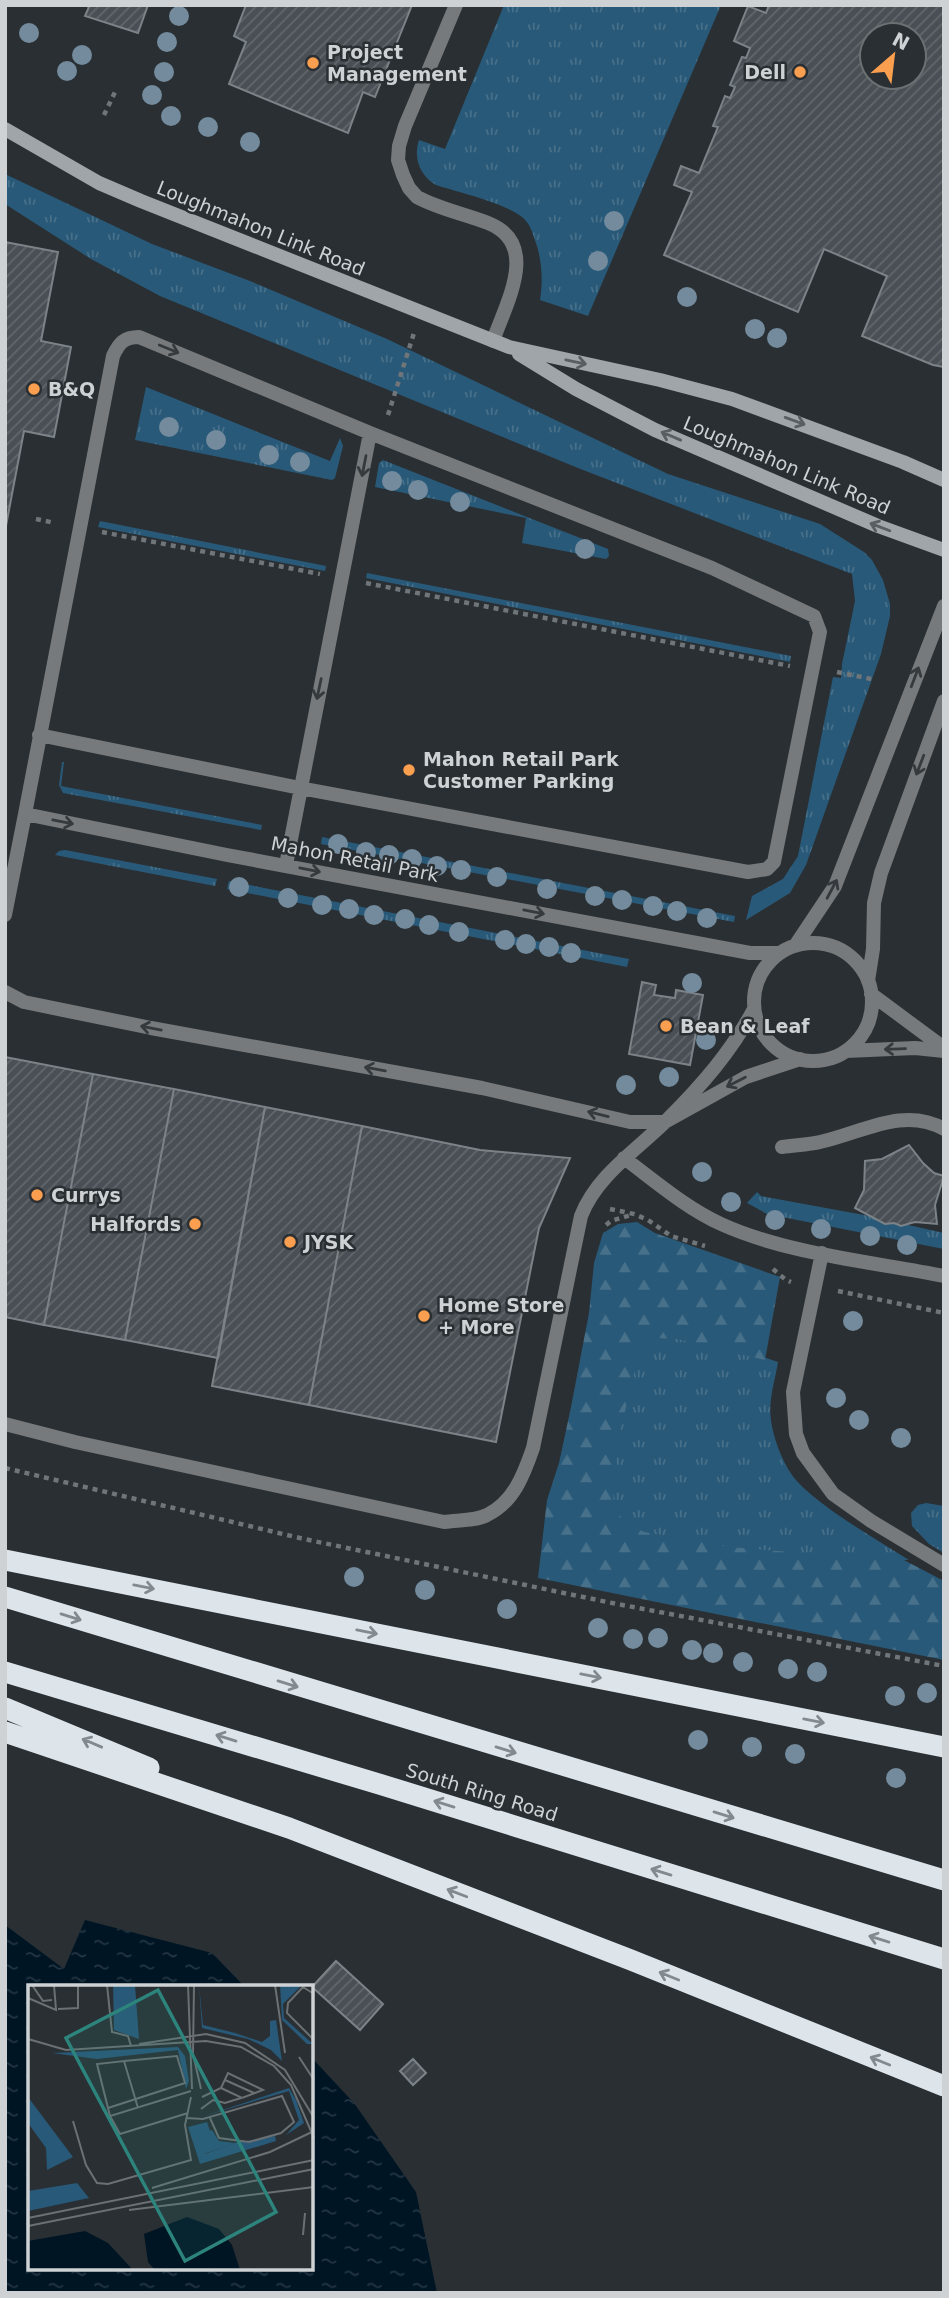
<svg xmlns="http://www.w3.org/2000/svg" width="949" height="2298" font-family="'DejaVu Sans',sans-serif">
<defs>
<pattern id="grass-tufts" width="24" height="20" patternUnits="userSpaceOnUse" patternTransform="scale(1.75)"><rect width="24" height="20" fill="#295978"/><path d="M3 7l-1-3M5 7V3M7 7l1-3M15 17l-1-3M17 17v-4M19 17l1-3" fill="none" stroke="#47708a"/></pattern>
<pattern id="forest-firs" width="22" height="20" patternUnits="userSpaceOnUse" patternTransform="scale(1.75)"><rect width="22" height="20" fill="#295978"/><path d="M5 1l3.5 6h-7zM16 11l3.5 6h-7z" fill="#47708a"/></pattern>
<pattern id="water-ripples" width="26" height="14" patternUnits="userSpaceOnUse" patternTransform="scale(1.75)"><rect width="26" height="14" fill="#001524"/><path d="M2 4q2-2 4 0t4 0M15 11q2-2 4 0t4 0" fill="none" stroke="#243643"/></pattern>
<pattern id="building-hatch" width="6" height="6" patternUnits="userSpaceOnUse" patternTransform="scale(1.75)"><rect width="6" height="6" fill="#494f54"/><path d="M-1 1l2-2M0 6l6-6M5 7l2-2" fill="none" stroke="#62676c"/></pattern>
</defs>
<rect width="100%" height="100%" fill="#292f33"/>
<path fill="url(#grass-tufts)" d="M504 5H721L588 316 540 300C543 281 542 264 537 246 534 238 532 228 526 221 514 205 457 192 436 185 420 176 413 158 419 140L445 149Z
M5 174 152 244 250 281 387 339 668 474 820 524 864 552 872 560 883 580 890 604V616L881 654 806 865 790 893 746 920 752 896 783 879 798 856 833 677 841 678 842 664 855 601 852 574 578 468 160 296 91 259 5 204Z
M146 387 330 461 340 438 343 446 335 478 332 480 135 440Z
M383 460 608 549 609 556 606 559 522 543 526 518 375 487 379 463Z
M100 521 326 566 325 571 98 527Z
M367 573 791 656 790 662 366 578Z
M62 762H64L61 786 262 825 261 830 63 793 59 785Z
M322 837 735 916 734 922 321 844Z
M65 850 217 879 215 886 55 855 59 851Z
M229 881 629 959 627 967 227 889Z
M757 1192 761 1196 864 1215 944 1233V1249L767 1214 747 1203Z
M650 1331 749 1352 778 1362C775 1381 768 1401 771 1420 773 1437 782 1461 792 1475 811 1502 879 1541 909 1560L816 1558 733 1550 638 1533 618 1520 608 1504 632 1349Z
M926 1503 944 1506V1553L929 1544 912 1526 911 1513 918 1505Z"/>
<path fill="url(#forest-firs)" d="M637 1222 655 1233 780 1277 765 1360 677 1339 656 1338 640 1348 618 1441 613 1489 614 1509 626 1523 644 1532 730 1547 815 1554 836 1553 876 1555 902 1559 944 1581V1660L538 1578 547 1500 559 1463 571 1407 589 1313 594 1263 603 1233 618 1224Z"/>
<path fill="url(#water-ripples)" d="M85 1920 212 1953 244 1986H30V2268H312V2058L354 2103 416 2192 437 2293H5V1925L64 1969Z"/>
<path fill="url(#building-hatch)" stroke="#7c8388" stroke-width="2" fill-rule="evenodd" d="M85 5H148L138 33 85 16 89 7Z
M246 5H412L375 97 363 92 348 133 229 84 246 42 234 36Z
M769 5H944V367L933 365 862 336 887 276 824 249 798 312 664 255 692 192 674 185 681 166 699 173 718 127 713 126 725 96 730 98 735 87 730 85 742 57 746 58 750 48 734 41 748 6 766 13ZM872 35H914V77H872Z
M5 242 58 252 41 341 71 347 54 437 24 431 5 531Z
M642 982 656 985 654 995 675 998 676 990 703 995 690 1065 629 1054Z
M5 1057 93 1074 44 1325 5 1317Z
M93 1074 174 1089 125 1340 44 1325Z
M174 1089 265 1107 218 1358 125 1340Z
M265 1107 362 1126 309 1405 212 1386Z
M362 1126 480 1150 570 1158 539 1228 496 1442 309 1405Z
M909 1145 923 1163 934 1173 944 1176 935 1205 937 1224 915 1222 901 1226 894 1223 885 1224 855 1208 864 1190 865 1161 882 1159Z
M336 1961 383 2004 360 2030 312 1987Z
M413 2059 426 2073 413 2085 400 2071Z"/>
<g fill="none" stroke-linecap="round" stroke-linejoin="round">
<path stroke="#6f7578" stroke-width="4.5" stroke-dasharray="5 5" stroke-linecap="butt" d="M104 115 115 92
M388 415 414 333
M36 519 55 523
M102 532 320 574
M366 583 790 666
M837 672 876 680
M610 1209 634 1214 648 1220 671 1236 705 1246
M606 1225 611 1221 634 1214
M773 1269 786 1280 791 1282
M838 1291 944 1313
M5 1468 304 1539 612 1603 944 1666"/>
<path stroke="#777a7c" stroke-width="14" d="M456 5 405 126 399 146 398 160 403 175 409 188 417 197C439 209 465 214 488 223 541 244 506 303 493 341
M39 735 300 788 748 872 767 869 774 862 820 632 814 616 712 568 370 433
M25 814 113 356C119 343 124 337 139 337L370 433 286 865
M5 915 25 814 227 855 750 953H779
M754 1002a59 59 0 1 1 118 0a59 59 0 1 1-118 0Z
M795 946 835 886 944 606
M868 981 873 949 874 903 881 873 944 701
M5 992 24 1002 151 1028 482 1088 630 1122H665L746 1077 800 1059
M871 994 944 1048
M846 1051 915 1048 944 1051
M782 1147C794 1145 808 1145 820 1142 862 1133 903 1106 944 1129
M624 1158C655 1181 686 1208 721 1224 787 1254 873 1262 944 1276
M822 1253 793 1392 796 1434 803 1453 833 1494 871 1521 944 1565
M5 1424 75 1442 444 1522C457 1520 476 1521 487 1515 514 1502 524 1474 533 1448L581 1216C597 1175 637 1150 667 1120 701 1086 731 1052 754 1009"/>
<path stroke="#a0a5a9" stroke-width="14" d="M5 129 99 183 141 201 509 347 660 380 732 399 903 462 944 480
M519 354 576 389 655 430 878 526 944 550"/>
<path stroke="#dde5eb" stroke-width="21" d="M5 1560 944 1747
M5 1597 944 1880
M5 1672 379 1784 944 1959
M5 1708 149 1768
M5 1732 289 1828 631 1960 944 2086"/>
</g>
<g fill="#738b9c">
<circle cx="179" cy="16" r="10"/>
<circle cx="29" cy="33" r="10"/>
<circle cx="167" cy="42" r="10"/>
<circle cx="82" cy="55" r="10"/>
<circle cx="67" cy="71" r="10"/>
<circle cx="164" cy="72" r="10"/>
<circle cx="152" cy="95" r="10"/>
<circle cx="171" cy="116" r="10"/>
<circle cx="208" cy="127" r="10"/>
<circle cx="250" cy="142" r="10"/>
<circle cx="614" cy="221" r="10"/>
<circle cx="598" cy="261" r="10"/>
<circle cx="687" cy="297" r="10"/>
<circle cx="755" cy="329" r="10"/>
<circle cx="777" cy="338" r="10"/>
<circle cx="169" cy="427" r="10"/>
<circle cx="216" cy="440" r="10"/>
<circle cx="269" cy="455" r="10"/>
<circle cx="300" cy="462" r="10"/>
<circle cx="392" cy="481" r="10"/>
<circle cx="418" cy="490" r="10"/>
<circle cx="460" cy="502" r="10"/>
<circle cx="585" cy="549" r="10"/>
<circle cx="338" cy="844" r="10"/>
<circle cx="366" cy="852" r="10"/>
<circle cx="389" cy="855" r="10"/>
<circle cx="412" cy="859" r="10"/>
<circle cx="437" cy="866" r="10"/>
<circle cx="461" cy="870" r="10"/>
<circle cx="497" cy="877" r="10"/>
<circle cx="239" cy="887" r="10"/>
<circle cx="547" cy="889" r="10"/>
<circle cx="595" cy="896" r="10"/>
<circle cx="288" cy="898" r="10"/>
<circle cx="622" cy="900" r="10"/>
<circle cx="322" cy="905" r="10"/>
<circle cx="653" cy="906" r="10"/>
<circle cx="349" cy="909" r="10"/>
<circle cx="677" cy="911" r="10"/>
<circle cx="374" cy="915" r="10"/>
<circle cx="707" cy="918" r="10"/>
<circle cx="405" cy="919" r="10"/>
<circle cx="429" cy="925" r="10"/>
<circle cx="459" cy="932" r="10"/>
<circle cx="505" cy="940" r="10"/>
<circle cx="526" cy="944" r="10"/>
<circle cx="549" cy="947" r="10"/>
<circle cx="571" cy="953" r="10"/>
<circle cx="692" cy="983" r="10"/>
<circle cx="706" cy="1040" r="10"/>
<circle cx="669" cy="1077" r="10"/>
<circle cx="626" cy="1085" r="10"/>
<circle cx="702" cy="1172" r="10"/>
<circle cx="731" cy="1202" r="10"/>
<circle cx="775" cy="1220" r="10"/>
<circle cx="821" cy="1229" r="10"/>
<circle cx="870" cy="1236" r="10"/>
<circle cx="907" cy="1245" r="10"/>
<circle cx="853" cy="1321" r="10"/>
<circle cx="836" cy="1398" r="10"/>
<circle cx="859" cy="1420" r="10"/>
<circle cx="901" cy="1438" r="10"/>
<circle cx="354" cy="1577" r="10"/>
<circle cx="425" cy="1590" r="10"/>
<circle cx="507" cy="1609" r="10"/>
<circle cx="598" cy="1628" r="10"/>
<circle cx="658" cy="1638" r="10"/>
<circle cx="633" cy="1639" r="10"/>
<circle cx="692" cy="1650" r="10"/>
<circle cx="713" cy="1653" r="10"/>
<circle cx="743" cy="1662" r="10"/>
<circle cx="788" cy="1669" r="10"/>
<circle cx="817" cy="1672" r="10"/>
<circle cx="927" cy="1693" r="10"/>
<circle cx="895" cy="1696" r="10"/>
<circle cx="698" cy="1740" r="10"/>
<circle cx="752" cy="1747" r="10"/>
<circle cx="795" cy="1754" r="10"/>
<circle cx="896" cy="1778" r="10"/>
</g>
<defs><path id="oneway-shaft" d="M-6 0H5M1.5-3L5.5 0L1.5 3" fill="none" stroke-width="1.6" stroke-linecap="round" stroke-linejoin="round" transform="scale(1.75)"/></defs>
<g stroke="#353a3e">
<use href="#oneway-shaft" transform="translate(169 349) rotate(22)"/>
<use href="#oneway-shaft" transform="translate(364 466) rotate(101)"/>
<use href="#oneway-shaft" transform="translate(915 677) rotate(-69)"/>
<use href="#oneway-shaft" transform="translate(319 689) rotate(102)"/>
<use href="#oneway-shaft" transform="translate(920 765) rotate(111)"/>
<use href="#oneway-shaft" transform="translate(63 822) rotate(11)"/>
<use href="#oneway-shaft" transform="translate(310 870) rotate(11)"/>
<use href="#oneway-shaft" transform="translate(832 889) rotate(-62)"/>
<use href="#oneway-shaft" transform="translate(534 912) rotate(11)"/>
<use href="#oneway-shaft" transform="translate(151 1028) rotate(-169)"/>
<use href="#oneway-shaft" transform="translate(895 1049) rotate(178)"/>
<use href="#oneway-shaft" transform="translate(375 1069) rotate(-170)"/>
<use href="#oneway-shaft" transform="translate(736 1082) rotate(153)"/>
<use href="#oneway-shaft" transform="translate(598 1114) rotate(-166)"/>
</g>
<g stroke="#595e62">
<use href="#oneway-shaft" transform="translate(576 362) rotate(12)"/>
<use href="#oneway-shaft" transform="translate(795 421) rotate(20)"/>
<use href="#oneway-shaft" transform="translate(671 436) rotate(-157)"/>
<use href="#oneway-shaft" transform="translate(880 527) rotate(-159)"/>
</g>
<g stroke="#838a8f">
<use href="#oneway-shaft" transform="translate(144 1587) rotate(11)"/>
<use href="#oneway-shaft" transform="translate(71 1617) rotate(17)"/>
<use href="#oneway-shaft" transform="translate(367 1632) rotate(11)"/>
<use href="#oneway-shaft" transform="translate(591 1676) rotate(11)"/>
<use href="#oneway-shaft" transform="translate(288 1684) rotate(17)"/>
<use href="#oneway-shaft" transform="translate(814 1721) rotate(11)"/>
<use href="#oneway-shaft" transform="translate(226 1738) rotate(-163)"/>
<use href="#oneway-shaft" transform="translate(92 1743) rotate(-157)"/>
<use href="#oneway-shaft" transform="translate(506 1750) rotate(17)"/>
<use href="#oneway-shaft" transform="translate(444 1804) rotate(-163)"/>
<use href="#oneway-shaft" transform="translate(724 1815) rotate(17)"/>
<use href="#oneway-shaft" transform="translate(661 1872) rotate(-163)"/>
<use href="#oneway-shaft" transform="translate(457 1893) rotate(-159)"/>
<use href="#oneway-shaft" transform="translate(879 1939) rotate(-163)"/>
<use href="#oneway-shaft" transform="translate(669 1976) rotate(-158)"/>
<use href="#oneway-shaft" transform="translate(880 2061) rotate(-158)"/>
</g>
<g fill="#fa9f4f" stroke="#292f33" stroke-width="2.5">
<circle cx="313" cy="63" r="7"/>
<circle cx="800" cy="72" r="7"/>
<circle cx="34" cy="389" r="7"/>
<circle cx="409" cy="770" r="7"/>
<circle cx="666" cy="1026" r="7"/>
<circle cx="37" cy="1195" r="7"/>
<circle cx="195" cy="1224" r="7"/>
<circle cx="290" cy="1242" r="7"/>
<circle cx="424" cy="1316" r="7"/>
</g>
<g text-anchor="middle" stroke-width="5" stroke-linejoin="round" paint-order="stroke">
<g font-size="19" font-weight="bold" fill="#ced2d4" stroke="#292f33" text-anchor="start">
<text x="327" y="59">Project<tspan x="327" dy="22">Management</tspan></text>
<text x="786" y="79" text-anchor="end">Dell</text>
<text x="48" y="396">B&amp;Q</text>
<text x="423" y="766">Mahon Retail Park<tspan x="423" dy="22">Customer Parking</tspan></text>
<text x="680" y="1033">Bean &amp; Leaf</text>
<text x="51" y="1202">Currys</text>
<text x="181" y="1231" text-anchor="end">Halfords</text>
<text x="304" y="1249">JYSK</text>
<text x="438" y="1312">Home Store<tspan x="438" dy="22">+ More</tspan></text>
</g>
<g font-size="19" fill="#ced2d4" stroke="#292f33">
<text transform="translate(261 228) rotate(22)" y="7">Loughmahon Link Road</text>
<text transform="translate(787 465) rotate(23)" y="7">Loughmahon Link Road</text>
<text transform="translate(355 859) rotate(11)" y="7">Mahon Retail Park</text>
<text transform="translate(482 1792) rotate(17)" y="7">South Ring Road</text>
</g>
</g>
<g transform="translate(28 1985)">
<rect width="285" height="285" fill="#292f33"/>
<path d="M85 0H107L111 54 86 45ZM171 0 175 40 207 48 234 57 242 51V36L248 35 254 76 243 65 220 54 174 43ZM252 0H274L255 19 256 33 285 59H279L254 35ZM150 62 157 71 161 96 158 104 150 65 69 74 24 68ZM261 103 268 115 276 138 258 150 271 135 261 106 173 132ZM184 145 191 156 207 158 176 169 169 150Z" fill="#295978"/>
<path d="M0 112 45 172 19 185 18 163 0 138ZM179 137 182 146 170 151 177 169 206 158 247 151 248 156 172 179 160 142ZM49 198 61 213 0 226V206Z" fill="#295978"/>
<path d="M159 232 191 244 204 260 212 285H127L120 277 116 249ZM57 246 80 258 105 285H0V256Z" fill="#001524"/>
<path fill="none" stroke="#6b7073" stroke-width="2" d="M4 0 15 16 24 15M79 0 84 47 100 51 103 61M160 0 164 104M166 0 165 69 173 104M247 0 257 68M286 9 275 2 260 18 259 28 286 55M0 13 28 25 26 0M30 24 50 23V0M0 54 38 65 178 56 213 62 246 81 263 100 286 153M111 59 178 49 217 58 257 85 286 133M271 72 286 95M197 95 226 108M174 112 193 103 200 88 235 105 214 113 193 103M80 123 157 98 149 71 96 76M173 124 185 115 197 118 213 113M160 128 92 149 82 131 163 106M82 131 69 79 96 76 110 123M158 133 175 134 254 111 266 137 253 148 221 157 191 153 182 133M45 136 58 180 69 198 80 199 163 175 157 140 163 112M124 203 242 167 286 146M101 225 286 202M0 233 286 175M0 241 286 184M275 250 277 228"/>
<path fill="#2c847d" fill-opacity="0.15" stroke="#2c847d" stroke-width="3.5" d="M130 5 248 227 157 276 38 53Z"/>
<rect width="285" height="285" fill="none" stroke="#ced2d4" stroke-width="3.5"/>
</g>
<rect width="949" height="2298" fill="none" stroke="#ced2d4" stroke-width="14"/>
<g transform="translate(893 56) rotate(28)"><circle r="33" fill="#292f33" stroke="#6b7073" stroke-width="2"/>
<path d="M0-5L12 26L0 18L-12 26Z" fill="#fa9f4f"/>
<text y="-10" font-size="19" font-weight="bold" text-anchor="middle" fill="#ced2d4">N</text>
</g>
</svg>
